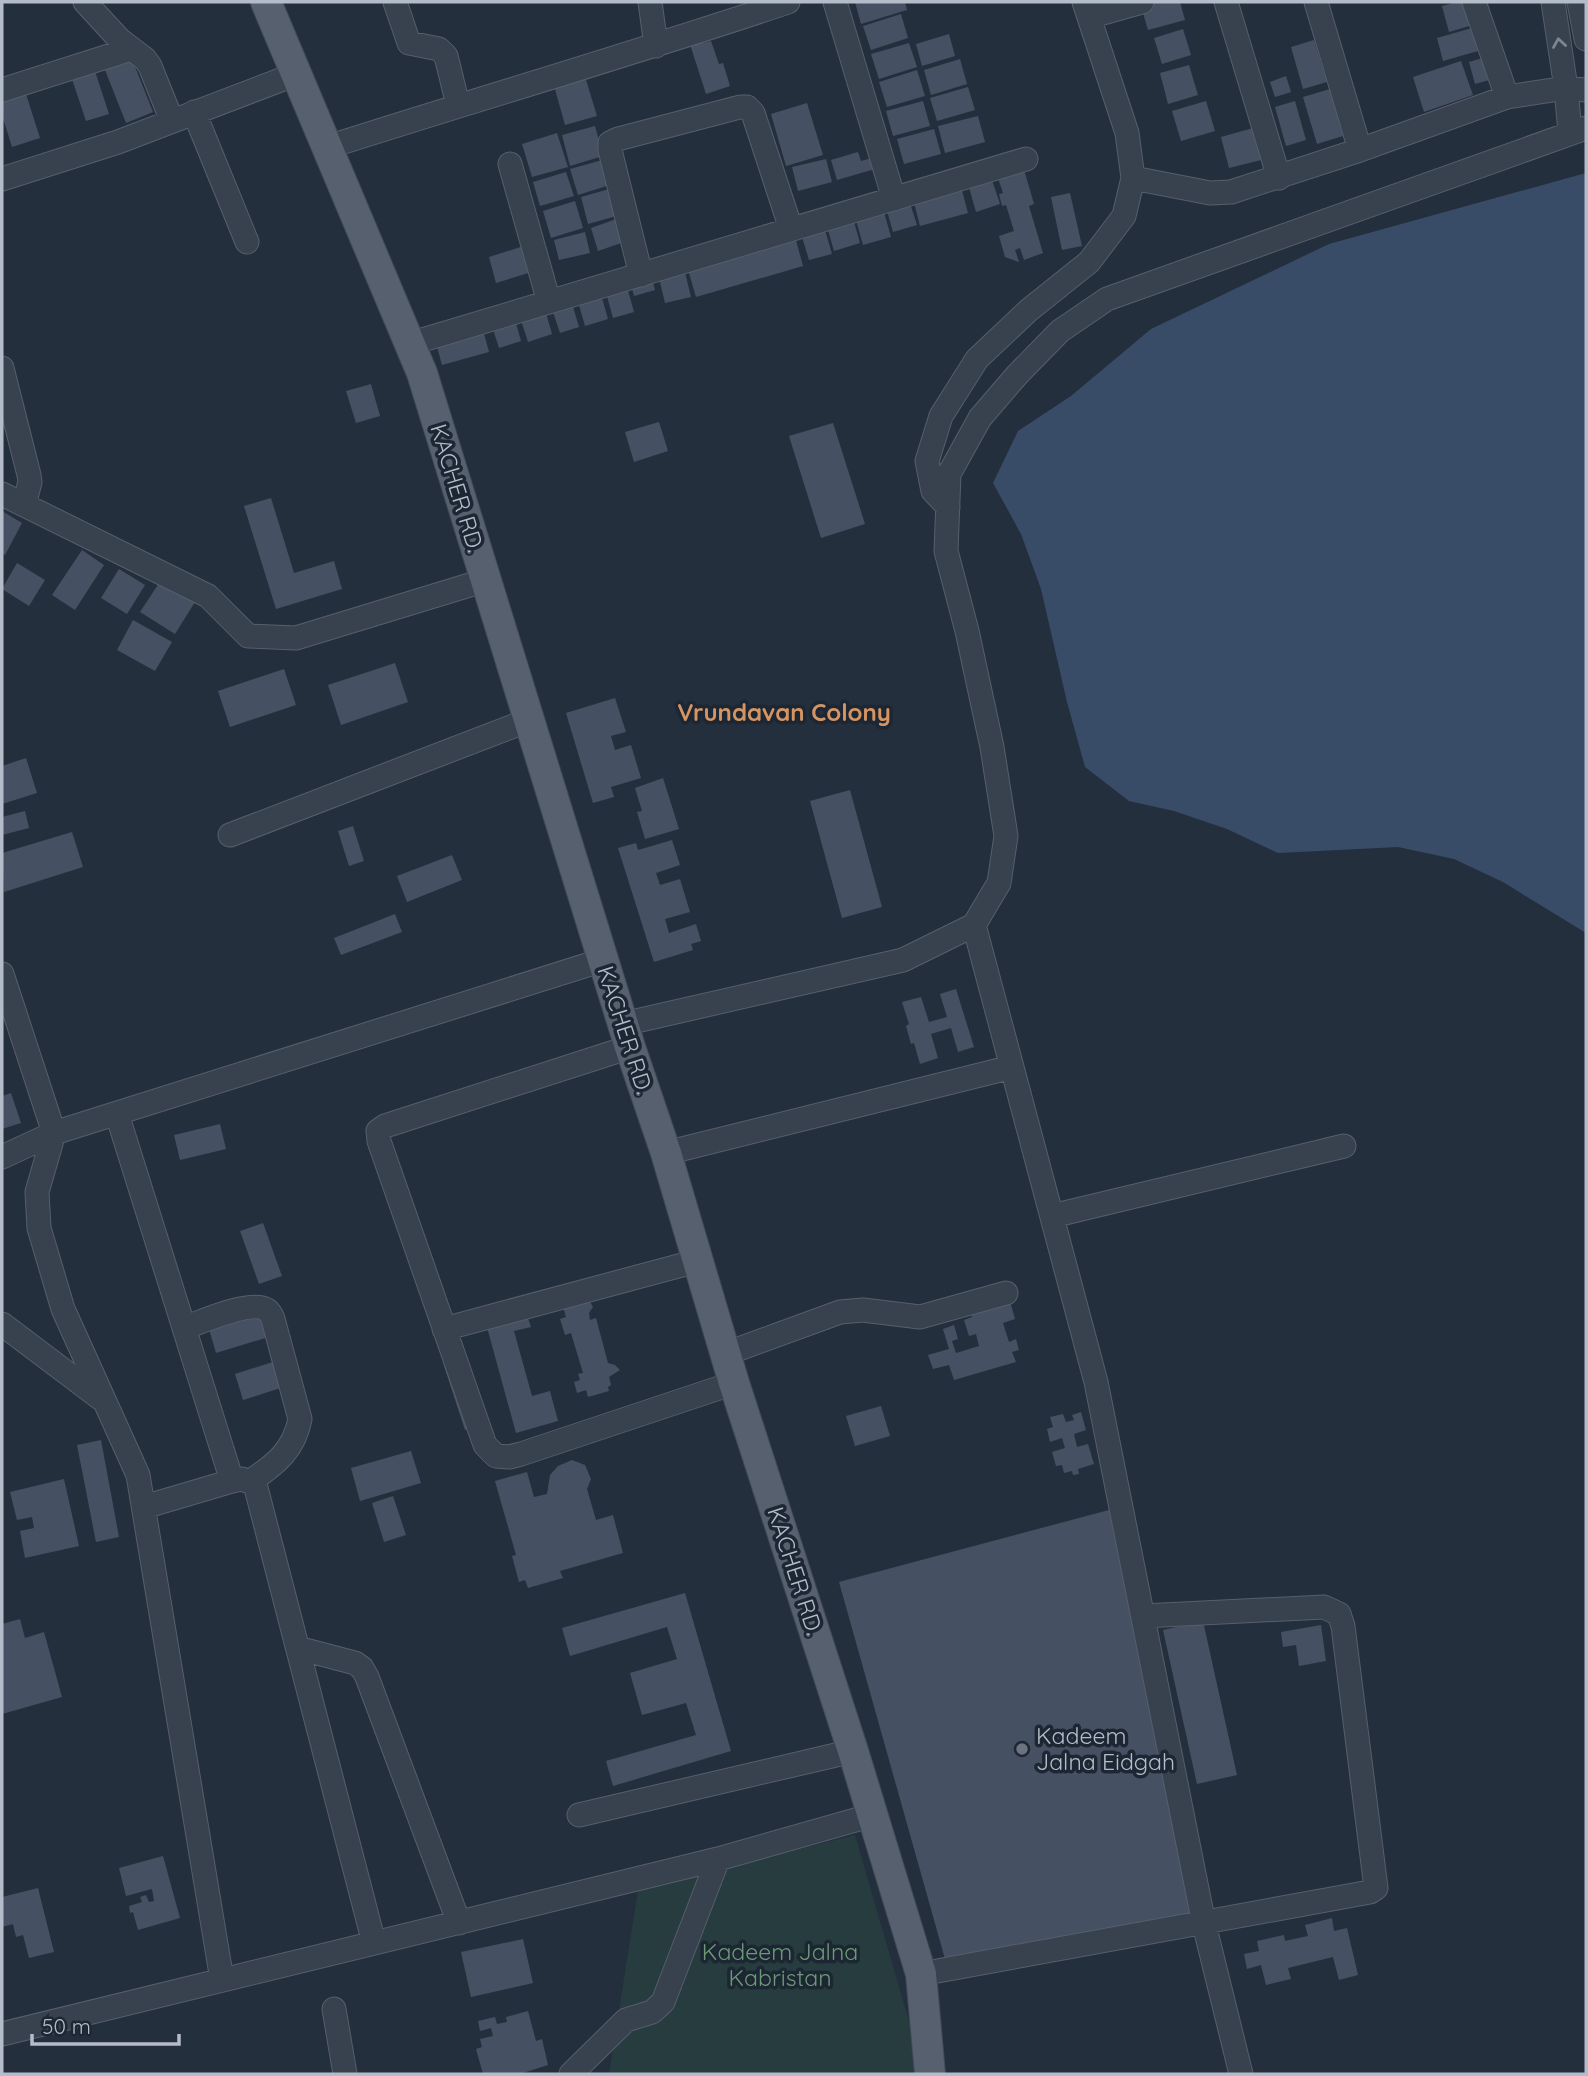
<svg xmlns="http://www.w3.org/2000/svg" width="1588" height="2076" font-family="Quicksand,sans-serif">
<rect width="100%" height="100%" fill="#242f3e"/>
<path fill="#263c3f" d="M855 1835 915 2042 919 2074H609L638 1890Z"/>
<path fill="#394c67" d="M1586 173V933L1503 882 1454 859 1398 847 1278 853 1227 829 1174 811 1129 801 1085 767 1067 702 1041 589 1021 534 993 483 1018 431 1071 396 1151 329 1329 244Z"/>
<path fill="#455162" d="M855 2H905L907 10 861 24Z
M1156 2H1180L1185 20 1148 30 1141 6Z
M1457 2H1470L1476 24 1449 32 1442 6Z
M901 14 908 38 871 50 863 26Z
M1472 28 1478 51 1443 61 1437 38Z
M1183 29 1191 55 1162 64 1154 38Z
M700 34 703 43 711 41 719 64 723 63 730 86 706 94 688 38Z
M949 34 955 56 922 66 916 44Z
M1314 40 1327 82 1303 89 1291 47Z
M909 43 917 67 879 79 871 54Z
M1486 57 1493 79 1475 84 1469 62Z
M132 59 153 112 126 123 105 70Z
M960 59 967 84 931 95 924 70Z
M1461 61 1473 95 1424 112 1413 77Z
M93 65 109 114 86 121 70 73Z
M1189 65 1198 95 1168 104 1160 73Z
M917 70 925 96 887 107 879 82Z
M584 73 597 116 565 125 553 82Z
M1286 76 1291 92 1275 97 1270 82Z
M968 87 975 110 937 121 930 98Z
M1330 89 1343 136 1317 144 1303 97Z
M26 94 40 138 12 147 2 115V102Z
M923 101 930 126 893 136 886 111Z
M1206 101 1215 131 1181 141 1172 111Z
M1295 101 1306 140 1286 146 1275 107Z
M807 103 823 155 786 166 771 114Z
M978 116 985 142 945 153 938 126Z
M595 126 603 156 570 166 562 135Z
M1253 128 1261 160 1229 168 1221 137Z
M934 129 941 154 904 164 897 139Z
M557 133 568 167 532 177 522 144Z
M858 152 861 161 872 158 875 169 837 180 831 160Z
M606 159 613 184 578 195 570 169Z
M826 159 832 182 798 191 792 167Z
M1023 166 1034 204 1029 206 1043 253 1024 260 1020 248 1015 250 1019 262 1005 257 999 236 1014 231 1006 205 1002 206 999 194 1003 193 998 178Z
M566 172 574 196 540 206 533 182Z
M991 177 1000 204 976 212 968 184Z
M961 187 968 213 920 226 913 199Z
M613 188 620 215 588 224 581 197Z
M1070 193 1082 246 1062 250 1051 197Z
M908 197 917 225 893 232 885 204Z
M575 201 583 228 551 238 543 211Z
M882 205 891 237 863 245 854 213Z
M852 215 860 243 834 251 826 223Z
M622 217 630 240 598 251 591 228Z
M823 223 832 254 809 260 800 230Z
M585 232 590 253 559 260 554 240Z
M794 233 803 266 696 297 686 263Z
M527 245 535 271 496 283 489 257Z
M684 268 691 297 665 303 658 274Z
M651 276 655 290 634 296 630 281Z
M626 283 634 312 613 318 605 289Z
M600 291 608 319 585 326 577 298Z
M571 300 579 327 560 333 551 306Z
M544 306 552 334 528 342 519 314Z
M514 316 521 341 499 348 491 323Z
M482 326 489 352 442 365 435 339Z
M371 384 380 416 356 423 346 391Z
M659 422 668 451 634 462 625 432Z
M833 423 865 524 821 538 789 436Z
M271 498 294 573 334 561 342 589 276 609 244 506Z
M2 511 22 523 5 555 2 553Z
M82 550 104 565 75 610 52 595Z
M17 563 45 580 29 606 2 589Z
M119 569 145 585 127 614 101 598Z
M161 580 195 602 175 634 140 612Z
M133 620 172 642 155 671 117 650Z
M395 663 408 702 341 725 328 685Z
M284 669 296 705 230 727 218 691Z
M615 698 626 732 611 736 615 750 631 745 641 778 611 787 614 797 593 803 566 713Z
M26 758 37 793 2 804V766Z
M663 778 679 829 645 839 637 812 642 811 635 788Z
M850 790 882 907 842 918 810 801Z
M25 811 29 828 2 835V817Z
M353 826 364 861 349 866 338 831Z
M72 832 83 867 4 892 2 853Z
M672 840 680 865 656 873 660 885 680 879 690 912 665 919 669 933 696 924 701 941 691 944 693 950 654 962 618 848 636 843 638 850Z
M452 855 462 880 407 902 397 876Z
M395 914 402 932 341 955 334 938Z
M956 989 974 1047 958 1052 951 1028 931 1034 938 1058 920 1064 914 1043 911 1044 906 1026 909 1024 902 1002 921 997 929 1022 947 1017 940 994Z
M11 1093 21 1123 2 1129V1096Z
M220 1124 226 1149 180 1160 174 1135Z
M263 1223 282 1276 259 1284 240 1231Z
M1008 1294 1015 1319 1003 1323 1009 1342 1016 1339 1019 1350 1012 1352 1016 1362 954 1380 949 1365 933 1369 928 1355 949 1349 943 1329 954 1325 958 1339 952 1341 956 1353 979 1346 976 1334 969 1336 964 1320 972 1317 968 1305Z
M589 1300 593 1307 589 1313 590 1320 596 1318 608 1363 615 1365 620 1370 609 1377 611 1385 608 1387 609 1391 588 1397 586 1390 577 1393 574 1382 580 1380 578 1374 583 1373 571 1333 565 1335 560 1319 566 1317 563 1307 568 1303 576 1305 580 1301Z
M525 1309 531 1327 514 1331 532 1396 550 1391 558 1421 516 1433 485 1320Z
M265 1312 272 1336 216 1353 209 1329Z
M276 1361 284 1387 243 1400 235 1374Z
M455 1363 475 1426 465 1430 444 1366Z
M881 1406 890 1436 855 1446 846 1416Z
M1081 1412 1086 1430 1074 1434 1077 1447 1088 1444 1094 1464 1078 1469 1079 1474 1073 1475 1072 1471 1064 1473 1062 1465 1056 1466 1052 1452 1065 1448 1062 1438 1050 1442 1047 1429 1053 1427 1050 1417 1063 1414 1066 1422 1074 1420 1072 1415Z
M101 1440 119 1537 96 1542 77 1445Z
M411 1451 421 1483 360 1501 351 1468Z
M572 1460 585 1465 591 1479 587 1489 596 1520 613 1515 623 1553 560 1571 563 1578 528 1588 525 1580 519 1582 512 1556 516 1555 495 1481 527 1472 534 1497 547 1494 550 1475 558 1466Z
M64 1479 79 1546 25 1558 20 1531 34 1528 32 1517 17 1520 10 1492Z
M393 1496 406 1535 384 1542 372 1503Z
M1109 1510 1193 1916 945 1959 839 1582Z
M685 1593 731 1751 613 1786 606 1761 696 1735 686 1703 642 1715 630 1673 677 1659 667 1627 570 1656 562 1628Z
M20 1619 25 1638 44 1632 62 1697 2 1714V1624Z
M1203 1621 1237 1775 1197 1784 1163 1630Z
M1321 1625 1326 1661 1299 1666 1296 1645 1283 1647 1281 1632Z
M163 1856 180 1918 138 1930 133 1912 130 1913 129 1906 142 1902 140 1897 146 1895 149 1902 154 1901 152 1889 126 1896 119 1868Z
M38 1888 54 1952 29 1958 23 1935 16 1937 13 1924 2 1927V1897Z
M1332 1918 1334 1931 1347 1928 1358 1975 1339 1980 1333 1957 1288 1968 1291 1979 1266 1985 1261 1965 1247 1969 1244 1954 1259 1951 1257 1941 1284 1935 1285 1941 1308 1936 1305 1925Z
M523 1939 533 1983 471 1997 461 1952Z
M528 2011 536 2041 542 2039 548 2065 520 2074H483L476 2049 482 2047 480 2039 493 2036 491 2028 480 2031 478 2021 495 2017 497 2024 507 2022 506 2017Z"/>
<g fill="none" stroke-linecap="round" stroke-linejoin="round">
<g stroke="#565f6c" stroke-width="25">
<path id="minor" d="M85 2 120 40 145 59 150 66 172 121
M395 2 409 43 439 49 446 56 458 105
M650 2 656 46
M835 2 894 199
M1226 2 1279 178
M1316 2 1360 150
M1474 2 1507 97
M1553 2 1566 88 1570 133
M1579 2 1586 39
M1089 17 1142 2
M2 90 131 49
M194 112 247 242
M328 147C481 98 636 53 788 2
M510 164 549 302
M1133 178 1210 193 1231 192 1360 150 1507 97 1566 88 1586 90
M2 179 118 142 296 74
M641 275 610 150V143L618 139 740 107H747L753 113 791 229
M409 344 1026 159
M2 368 29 475 30 482 24 505
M2 494 208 596 248 636 296 638 486 580
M948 507 933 491 927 461 941 416 977 359 1029 310 1089 262 1124 216 1133 178 1127 133 1084 2
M230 835 529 720
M974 925 1096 1382 1204 1924 1241 2074
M2 974 54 1133 603 960
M623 1024 903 960 974 925 999 883 1006 836 992 747 967 631 946 551 949 474 980 418 1017 375 1060 331 1107 299 1586 128
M630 1047 385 1126 378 1131 379 1141 485 1445 496 1456 509 1457 521 1454 734 1383
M117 1114 232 1481
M666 1153 1012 1067
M2 1157 54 1133 37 1192 39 1228 63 1309 138 1475 222 1980
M1052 1216 1344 1146
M2 1324 100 1398
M184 1328C201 1322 252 1299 267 1310 269 1311 272 1316 273 1319L300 1419C294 1450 276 1464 251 1481
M444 1329 697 1261
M725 1354 840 1312 863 1310 920 1317 1006 1293
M144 1507 232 1481 242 1479 255 1484 374 1943
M298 1648 355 1663 362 1668 367 1677 459 1923
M579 1815 853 1751
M921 1974 1370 1892 1376 1888 1343 1626 1339 1614 1324 1607 1143 1616
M334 2009 345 2074
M2 2034 718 1859 873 1815
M571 2074 626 2020 652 2012 663 2002 718 1859"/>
</g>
<g stroke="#414a57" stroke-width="32">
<path id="major" d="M266 2 422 373 630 1047 666 1153 734 1383 853 1751 921 1974 930 2074"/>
</g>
<use href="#minor" stroke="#38414e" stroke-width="23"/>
<use href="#major" stroke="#56606e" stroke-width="30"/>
</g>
<defs><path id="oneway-chevron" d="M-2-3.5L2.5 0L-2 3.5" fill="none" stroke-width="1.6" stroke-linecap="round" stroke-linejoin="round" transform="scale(1.75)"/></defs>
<use stroke="#7c8592" href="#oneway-chevron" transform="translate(1559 43) rotate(-99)"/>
<circle fill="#6b7280" stroke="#1d2633" stroke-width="2.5" cx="1022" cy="1749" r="7"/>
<g text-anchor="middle" stroke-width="7" stroke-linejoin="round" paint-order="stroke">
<g font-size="23" fill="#b4bcc9" stroke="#1d2633">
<text transform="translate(457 488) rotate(73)" y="8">KACHER RD.</text>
<text transform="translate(625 1030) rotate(72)" y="8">KACHER RD.</text>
<text transform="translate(795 1571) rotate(72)" y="8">KACHER RD.</text>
</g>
<g font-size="23" fill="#b4bcc9" stroke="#1d2633" text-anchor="start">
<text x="1036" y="1744">Kadeem<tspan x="1036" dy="26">Jalna Eidgah</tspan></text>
</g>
<g font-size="23" fill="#6b9a76" stroke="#1d2633">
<text x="780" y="1960">Kadeem Jalna<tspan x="780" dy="26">Kabristan</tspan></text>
</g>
<g font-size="24" font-weight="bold" fill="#d59563" stroke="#1d2633">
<text x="784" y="721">Vrundavan Colony</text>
</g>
</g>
<rect width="1588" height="2076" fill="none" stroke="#b4bcc9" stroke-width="7"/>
<path d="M32 2034v10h147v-10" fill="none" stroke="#b4bcc9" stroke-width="3.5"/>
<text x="42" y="2034" font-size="21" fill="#b4bcc9" stroke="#1d2633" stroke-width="5" paint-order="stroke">50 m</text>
</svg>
